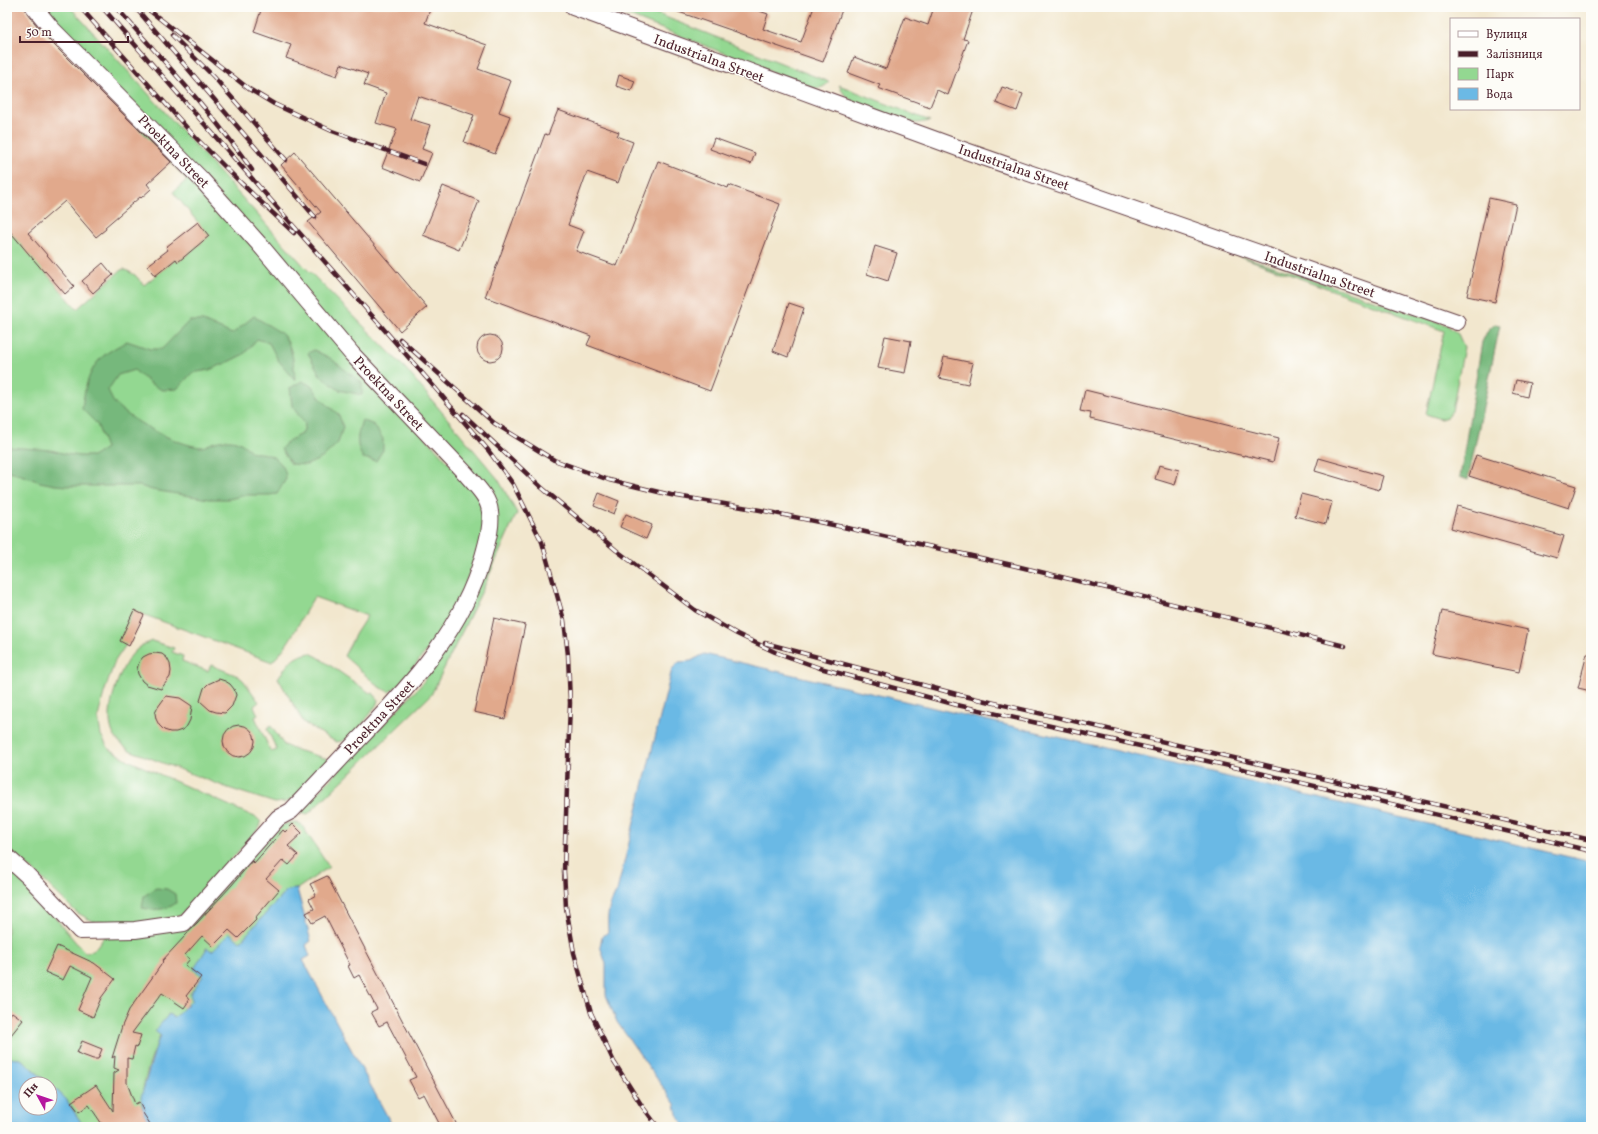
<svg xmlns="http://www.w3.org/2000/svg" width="1598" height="1134" font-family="Vollkorn,serif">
<rect width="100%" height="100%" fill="#fdfcf7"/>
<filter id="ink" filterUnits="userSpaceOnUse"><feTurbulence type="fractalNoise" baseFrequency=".025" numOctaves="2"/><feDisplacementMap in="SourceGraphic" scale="8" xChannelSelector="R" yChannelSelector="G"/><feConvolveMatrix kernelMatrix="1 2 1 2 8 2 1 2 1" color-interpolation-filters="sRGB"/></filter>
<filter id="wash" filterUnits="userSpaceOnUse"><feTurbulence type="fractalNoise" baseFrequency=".012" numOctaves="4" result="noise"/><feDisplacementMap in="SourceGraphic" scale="16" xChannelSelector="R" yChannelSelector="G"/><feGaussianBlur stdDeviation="0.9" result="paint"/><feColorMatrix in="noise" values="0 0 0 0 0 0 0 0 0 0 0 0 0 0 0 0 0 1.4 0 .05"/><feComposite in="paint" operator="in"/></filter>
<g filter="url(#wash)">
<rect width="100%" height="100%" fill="#f2e7ce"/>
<path fill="#93d891" stroke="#6e7c5e" d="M39 7H70L304 266 405 368 498 479 517 513 483 589 431 695 307 815 299 812 422 684 442 651 496 511Z
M606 7H640L829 82C824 87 821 89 813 88Z
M86 71 199 183 479 497 484 511V534L456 608 433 643 399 685 389 692 379 687 344 656 356 633 367 616 314 597C300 619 291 644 272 662L134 611 128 622 138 627 115 661 104 693 98 717 101 735 108 748 130 761 257 818 261 822 260 827 180 916 134 925 92 921 76 912 35 872 7 848V228L77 309 121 270 124 269 135 275 144 285 175 260 178 262 209 236 173 192 187 180Z
M839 85 930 121 918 123H906L852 101 844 94Z
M1201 242 1447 325 1458 334 1464 347 1452 411 1447 417 1441 419 1426 414 1444 331Z
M152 641 174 648 172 652 183 656 182 661 208 671 211 665 238 676 243 680 259 702 254 706 258 715 255 717 271 752 277 750 267 729 271 726 284 745 293 749 328 759V762L295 797 286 802 275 803 228 788 129 750C121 744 113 738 111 727 106 709 119 671 130 657 136 649 143 644 152 641Z
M310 653 318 657 370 693H373L378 699 377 704 371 713 356 732 348 738 343 741 336 742 304 723 278 678C288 664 292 656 310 653Z
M295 822 301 824 329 867 297 889 287 890 240 942 212 951 206 948 203 976 190 994 193 1000 174 1018 168 1014C160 1040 135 1087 144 1114 146 1119 150 1123 153 1127H84L66 1099 50 1084 21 1059 7 1058V868C22 882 37 896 51 912 62 926 72 939 85 952L93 951 105 936 191 922 271 835 284 824Z"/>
<path fill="#76b87b" stroke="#606c53" d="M254 316C259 320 281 332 283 335 293 347 294 365 295 380L278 360 269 343 257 339 244 354 226 363 209 370 192 373 177 389 162 390 151 384 134 370 118 375 108 390C110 393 111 398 113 401 126 419 179 446 201 447 206 447 210 443 215 442 234 437 240 441 253 453 264 452 277 456 283 467 285 470 286 475 286 479L277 494 269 495H246L229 499H209L152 490 140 486H69L55 485 40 482 7 470V447L51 450 66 454 80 456H94L106 448 97 424 82 409C84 391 88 371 101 358 108 351 119 346 127 341L150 349H162L189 321H203L232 334Z
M1495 324 1500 325 1468 480 1460 477 1482 342 1487 332Z
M314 350 330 358 362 383V395L339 390 320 375 308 353Z
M302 381 312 386 320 398 339 415 343 427 338 443 322 458 307 465 291 464 281 449 288 441 303 433 305 424 292 406 290 388Z
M362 420 374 425 383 439V450L376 461 363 458C355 445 357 435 362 420Z
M156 888 167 889 175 894 176 903C166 911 153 910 142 908L144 896Z"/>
<path fill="#6bb9e5" stroke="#5a6c88" d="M704 654 1591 862V1127H685L677 1114 675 1104 617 1022 606 995V964L600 946 602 937 608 932C607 915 608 906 617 891L672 669 679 662 691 661Z
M297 889 311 941 306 945 310 956 303 960 393 1127H153L144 1115 141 1097 157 1043 161 1036 155 1031 169 1014 174 1018 192 1000 190 994 203 976 194 969 207 948 212 951 230 933 240 942 287 890Z
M7 1058 21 1059 49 1084H26V1108H50V1084L66 1099 84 1127H7Z"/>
<g id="blocks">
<path fill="#e1a98c" d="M7 7H25L27 13 45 36 171 162 147 184 151 189 141 198 140 197 105 227 106 229 96 237 65 201 28 233 74 286 65 294 45 271 44 272 7 228Z
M262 7H431L425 23 487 45 478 69 511 81 499 112 510 116 495 154 464 142 474 115 418 96 410 119 430 125 422 149 432 153 420 182 382 167 397 129 376 123 386 93 364 85 368 74 341 64 337 76 286 58 291 45 254 32Z
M670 7H748L768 14 763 29 801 42 814 7H843L823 62 670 9Z
M934 7H974L963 39 968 40 948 95 937 90 930 107 878 88 880 85 848 73 854 57 886 69 905 17 928 25Z
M619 75 635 81 631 91 616 86Z
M1002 87 1023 94 1017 111 996 103Z
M558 110 619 132 617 136 633 142 618 183 587 172 568 225 584 231 576 251 617 266 658 161 728 188 729 185 780 204 710 391 587 345 591 336 485 297 545 134 548 135Z
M714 138 755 153 751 164 710 149Z
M295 152 427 307 400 331 308 222 321 212 281 165Z
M443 186 479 201 459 250 423 235Z
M1489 198 1516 204 1495 302 1467 296Z
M198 222 209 236 178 262 176 259 155 276 147 266 168 250 166 247Z
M875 246 897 253 888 281 867 274Z
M103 263 113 275 93 293 82 281Z
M789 303 804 308 788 357 773 351Z
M477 348a13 13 0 1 1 26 0a13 13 0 1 1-26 0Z
M885 336 911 341 905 373 878 368Z
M944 357 973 363 968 384 939 378Z
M1516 380 1530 383 1527 397 1513 393Z
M1085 390 1279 438 1273 462 1244 455V456L1090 419 1091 413 1080 411Z
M1476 455 1576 486 1569 508 1469 476Z
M1319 458 1383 476 1379 490 1315 471Z
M1159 465 1179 470 1175 485 1155 479Z
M599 493 619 501 614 514 594 506Z
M1301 494 1332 502 1326 524 1295 516Z
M1457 506 1564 536 1557 558 1451 528Z
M626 514 652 525 646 539 620 527Z
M134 610 144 615 129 646 120 641Z
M1442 611 1528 630 1519 672 1432 654Z
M494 618 525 625 505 719 474 712Z
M155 653 162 654 167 658 170 664 171 671 170 677 161 689 147 685 142 681 138 674 137 669 139 662 143 657 149 654Z
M1587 654H1591V691L1578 688Z
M219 679 225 681 230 684 234 689 236 695 232 706 225 713 216 712 210 710 200 701 204 688 208 684Z
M166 696 180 698 192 706 190 720 187 726 182 730 176 732H170L164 730 159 725 156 719 155 713 158 707Z
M223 741a16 16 0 1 1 32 0a16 16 0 1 1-32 0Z
M293 824 302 833 288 846 298 855 289 865 283 860 266 879 279 890 255 918 256 920 238 938 229 930 213 946 202 936 185 955 190 959 185 965 201 977 186 996 190 999 184 1008 162 993 132 1033 141 1035 137 1047 135 1046 132 1059 127 1058V1083L135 1104 139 1102 144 1112 143 1113 152 1127H104L89 1105 79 1112 71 1102 96 1085 113 1111 114 1073 119 1070 114 1068 115 1056 112 1058 122 1026 129 1010 154 975 163 962 162 961 232 885 252 861 254 863 283 830 285 832Z
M327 876 437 1087 458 1127H441L424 1094 418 1097 409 1080 416 1077 387 1022 379 1026 371 1012 377 1009 359 975 354 978 348 966 350 965 325 916 312 923 306 913 314 909 309 899 316 895 310 884Z
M57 946 94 963 115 979 101 998 93 1017 78 1010 92 977 70 966 63 980 45 972Z
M12 1012 23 1020 7 1040V1019Z
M82 1041 102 1049 98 1059H93L77 1053Z"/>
</g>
</g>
<g filter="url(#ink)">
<use href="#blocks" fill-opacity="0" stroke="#633d43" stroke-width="1"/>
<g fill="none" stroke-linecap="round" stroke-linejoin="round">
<g stroke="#633d43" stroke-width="18">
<path id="minor" d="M573 7 966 151 1457 322
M7 857 28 876 80 931 135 930 184 923 278 818 291 811C315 786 338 761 362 736 412 684 463 628 483 557 487 542 492 527 490 512 489 497 475 485 466 474L352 354 260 245 201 179 52 29 34 7"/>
</g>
<use href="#minor" stroke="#fff" stroke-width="16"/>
<g stroke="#4a1f2b" stroke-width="4.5">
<path id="rail" d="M80 7 195 137 241 183 294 233
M102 7 430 382 488 450 513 484 542 542 564 620 568 655 570 703 564 871 566 907 574 953 591 1013 614 1062 642 1106 658 1127
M116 7C162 60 212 112 252 170
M135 7 315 217
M145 7 249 89 274 104 332 131 424 164
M172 35 214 77 286 160
M400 339 494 423 554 460 609 480 671 495 760 510 843 527 1012 565 1345 646
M463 414 541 487 616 550 695 610 737 634 775 652 820 668 957 705 1247 770 1591 851
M765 643 960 695 1591 840"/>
</g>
<use href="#rail" stroke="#fdfcf7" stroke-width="3" stroke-dasharray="9" stroke-linecap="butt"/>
</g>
</g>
<g text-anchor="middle" stroke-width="3" stroke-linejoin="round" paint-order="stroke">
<g font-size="14" fill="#4a1f2b" stroke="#fdfcf7">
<text transform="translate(709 58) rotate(20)" y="5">Industrialna Street</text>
<text transform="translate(174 151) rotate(46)" y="5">Proektna Street</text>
<text transform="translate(1014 167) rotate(19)" y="5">Industrialna Street</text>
<text transform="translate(1320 274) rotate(19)" y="5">Industrialna Street</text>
<text transform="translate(389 393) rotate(47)" y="5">Proektna Street</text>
<text transform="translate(379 717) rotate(-47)" y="5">Proektna Street</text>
</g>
</g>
<rect width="1598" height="1134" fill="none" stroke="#fdfcf7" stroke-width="24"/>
<rect x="1450" y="18" width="130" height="92" fill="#fdfcf7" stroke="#b5a4a5"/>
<rect x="1458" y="31" width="20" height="6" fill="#ffffff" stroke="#b5a4a5"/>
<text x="1486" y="38" font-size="12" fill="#4a1f2b">Вулиця</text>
<rect x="1458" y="51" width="20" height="6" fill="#4a1f2b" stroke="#b5a4a5"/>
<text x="1486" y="58" font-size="12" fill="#4a1f2b">Залізниця</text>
<rect x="1458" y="68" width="20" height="12" fill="#93d891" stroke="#b5a4a5"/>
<text x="1486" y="78" font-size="12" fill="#4a1f2b">Парк</text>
<rect x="1458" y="88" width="20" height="12" fill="#6bb9e5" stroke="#b5a4a5"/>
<text x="1486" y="98" font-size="12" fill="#4a1f2b">Вода</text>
<g transform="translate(38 1096) rotate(310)"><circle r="19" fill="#fdfcf7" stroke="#b5a4a5"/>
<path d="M0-3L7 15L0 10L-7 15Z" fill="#b5179e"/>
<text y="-6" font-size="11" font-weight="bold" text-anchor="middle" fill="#4a1f2b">Пн</text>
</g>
<path d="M20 36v6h108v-6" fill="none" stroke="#4a1f2b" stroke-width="2"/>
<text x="26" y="36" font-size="12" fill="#4a1f2b" stroke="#fdfcf7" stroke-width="3" paint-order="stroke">50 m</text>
</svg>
